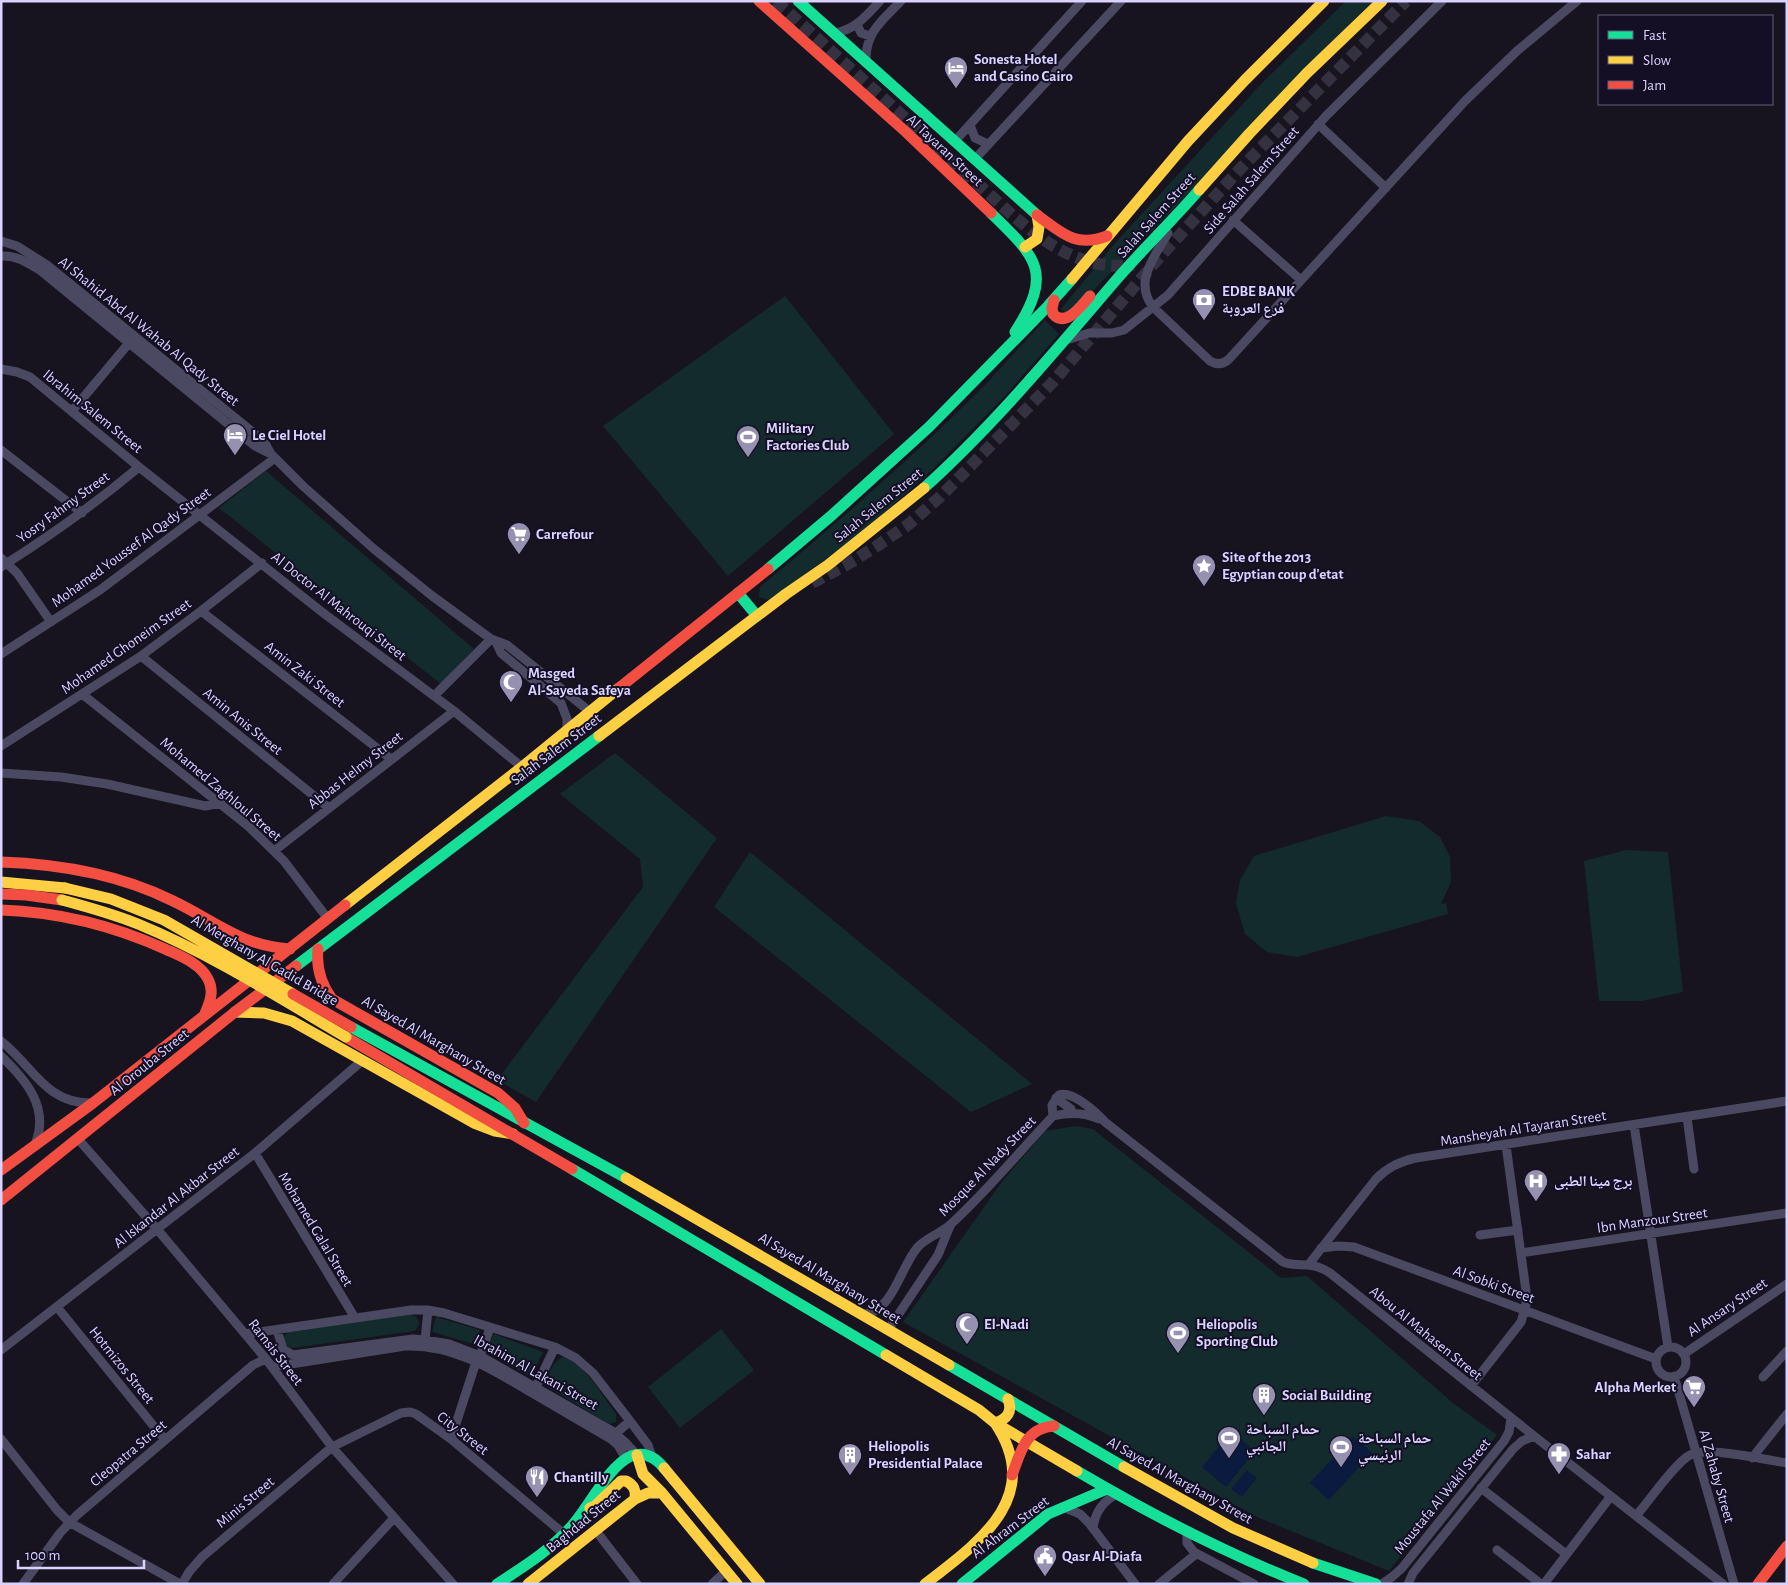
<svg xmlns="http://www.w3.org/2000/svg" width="1788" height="1585" font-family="'Alegreya Sans','Noto Naskh Arabic',sans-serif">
<rect width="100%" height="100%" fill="#171420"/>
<path fill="#132b2d" d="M1346 1H1377L1069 315 1061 309 1116 242 1264 81Z
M785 296 894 434 728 576 603 426Z
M1045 320 1059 334 1005 396 933 469 863 532 769 600 759 597 760 587C837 523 912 458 983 387 1004 365 1024 342 1045 320Z
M266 471 474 649 441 684 219 508Z
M615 753 717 838 536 1102 497 1080 643 887 640 859 560 794Z
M1386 816 1419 821 1440 837 1450 857 1451 882 1441 904 1446 903 1448 914 1297 957 1267 952 1245 934 1236 903 1240 880 1254 856Z
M1626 850 1668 852 1683 992 1642 1001H1599L1584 861Z
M750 852 1032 1084 971 1112 714 907Z
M1076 1126 1093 1129 1281 1278 1307 1276 1453 1403 1497 1435 1389 1571 1257 1517 903 1322 1001 1183 1045 1131Z
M412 1314C420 1318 421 1326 414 1331L292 1348 285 1345 283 1337 289 1332Z
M436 1317 480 1330 474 1344 432 1332Z
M721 1329 754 1370 680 1428 648 1387Z
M494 1334 543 1352 531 1377 485 1351Z
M563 1357C582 1360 605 1399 616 1414V1422L609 1424 550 1388C544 1378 553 1361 563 1357Z"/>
<path fill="#0b1b40" d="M1231 1431 1255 1451 1226 1487 1202 1467Z
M1353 1436 1372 1453 1329 1500 1310 1483Z
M1247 1470 1257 1478 1242 1497 1231 1489Z"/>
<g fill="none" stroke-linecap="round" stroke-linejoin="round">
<path stroke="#343141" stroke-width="12" stroke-dasharray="12 6" stroke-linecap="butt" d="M776 1 1011 214C1047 245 1084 271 1134 265
M812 583 848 564 877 546 909 524 940 497 1052 383 1157 260 1242 167 1406 1"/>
<path stroke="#4b4961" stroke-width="9" d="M857 24 861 33 870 36
M834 33C855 30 866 16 880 1
M866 62C865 32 882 21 901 1
M1318 124 1386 188
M970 125 975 138 988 144
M955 141 1082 1
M975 159 1121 1
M1233 220 1301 280
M1168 233C1155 256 1133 282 1153 307L1210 361C1217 365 1223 365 1229 359L1465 101 1517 51 1577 1
M1 241 17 246 47 265 255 434 266 445 271 454 303 486 374 549 431 595 491 639 507 645 589 711
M1 256C17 255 28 263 41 271L255 446 271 454
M1070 339 1089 333H1112L1124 330 1168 295 1326 116 1442 1
M1 369 17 372 30 377 139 467 322 612 454 711 522 767
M72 411 129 343
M1 450 82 513
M1 558 17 573 51 622
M1 567C50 536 95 504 139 467
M201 611 391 759
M496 642 501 653 561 703 567 719V729
M1 654 100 590 275 458
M141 656 329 808
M82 694 248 826 284 861 328 919
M434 696 491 639
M1 746 141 656 201 611 262 563
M1 773 61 777 107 784 205 806 221 803
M274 851 454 711
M1 1041C32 1065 45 1103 90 1103
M1 1056C26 1080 49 1107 36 1142
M1056 1098 1071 1109
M1053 1116 1052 1105 1059 1095C1072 1090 1096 1112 1105 1122L1283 1262C1291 1265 1298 1265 1307 1265 1315 1265 1324 1269 1330 1273L1534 1436 1723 1584
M1053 1116C1069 1112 1084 1112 1099 1119
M1687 1117 1694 1169
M1634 1125 1668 1347
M78 1139 157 1229 266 1359 332 1447 453 1584
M255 1153 355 1318
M1480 1235 1518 1230
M1321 1248 1338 1246 1354 1247 1656 1359
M1521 1253 1787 1213
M1309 1264 1376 1179C1388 1167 1400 1161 1416 1158L1787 1101
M57 1307 165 1440
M861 1314C892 1315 900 1268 917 1248 926 1237 941 1234 951 1224 987 1191 1019 1152 1053 1116
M277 1330 283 1349 293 1355 413 1339 425 1340 449 1344 480 1356 612 1431 626 1443 637 1455
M888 1330 938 1255 950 1226
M245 1334 411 1310H428L444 1313 555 1347 576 1358 593 1373 630 1421 648 1445 652 1457
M425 1340 428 1310
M1656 1362a15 15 0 1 1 30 0a15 15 0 1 1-30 0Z
M1 1350 255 1153 363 1060
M1684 1354 1787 1284
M480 1356 490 1328
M272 1367 405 1346C453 1344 492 1369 532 1393 558 1408 584 1423 611 1439L618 1445 626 1459
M1674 1376 1734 1584
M1763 1377 1787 1351
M1471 1386 1521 1322 1526 1305V1291L1506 1145
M536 1387 555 1347
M615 1434 630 1421
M1 1439 57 1510 69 1522 180 1584
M451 1439 476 1362
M1752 1458 1787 1414
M1481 1488 1566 1554
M1063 1507 1080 1514 1089 1523 1135 1584
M1636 1516C1648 1502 1676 1462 1690 1455 1707 1446 1766 1460 1787 1463
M1093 1528C1095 1512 1103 1501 1117 1494
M596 1531 637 1584
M1187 1532V1543L1194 1552 1254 1584
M1497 1550 1541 1584
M23 1584 60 1533 77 1515 253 1365 266 1359
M182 1584 189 1572 202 1557 332 1447 401 1413 410 1412 416 1414 451 1439 564 1534
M333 1584 394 1518
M712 1584 726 1571
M1159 1584 1196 1554
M1382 1584 1392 1577 1402 1568 1504 1441 1509 1432 1511 1418
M1408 1584 1413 1573 1513 1449 1522 1441 1534 1436
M1544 1584 1611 1496"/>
<path stroke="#16e098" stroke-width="11" d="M798 1 1037 215
M991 213C1036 257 1054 272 1015 332
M924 488C995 424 1055 351 1117 279 1143 249 1173 220 1199 190
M768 569 831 516 929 427 1048 306 1072 279
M738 593 757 616
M296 966 599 736
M351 1027 626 1178
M572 1169 886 1355
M949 1365 1124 1467
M1077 1471C1150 1514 1225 1553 1304 1584
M1313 1563 1376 1584
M497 1584C523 1567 549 1551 570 1528 588 1509 608 1466 631 1456 645 1451 656 1458 664 1468
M962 1584 1048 1514 1107 1489"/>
<path stroke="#ffcf43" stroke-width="11" d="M1199 190 1249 134 1307 73 1382 1
M1025 247 1037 239 1039 227 1037 215
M1072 279 1188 141 1245 80 1324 1
M599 736 786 594 828 565 924 488
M1 882 65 888
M345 905 522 767 619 688
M235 1012 264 1013 292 1021 474 1123 495 1131 513 1134
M626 1178 949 1365
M886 1355 979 1410 995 1423 1077 1471
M995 1423C1007 1419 1013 1412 1008 1399
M637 1455 643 1474 662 1493 737 1584
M1124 1467 1233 1528 1313 1563
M664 1468 760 1584
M590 1508 595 1506 621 1481H626C634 1485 636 1490 635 1499
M528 1584 635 1499 648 1493H662
M925 1584C978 1543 1045 1497 995 1423"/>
<path stroke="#f24e42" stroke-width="11" d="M759 1 906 132 991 213
M1037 215C1062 233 1075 248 1107 236
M1054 300 1052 308 1053 314C1066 328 1081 306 1090 296
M619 688 768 569
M1 862C60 864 118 874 171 900 216 921 238 945 290 949
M1 894 26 895 62 900
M1 910C59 912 112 925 165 949 180 956 200 963 208 979 215 992 209 1004 204 1016
M318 949C316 968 321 984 332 999L498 1093 515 1108 524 1123
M346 1037 572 1169
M1 1170 93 1103 345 905
M1 1200 235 1012 296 966
M1012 1475C1021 1452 1025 1428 1054 1426
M1758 1584 1787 1546"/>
<path stroke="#ffcf43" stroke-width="11" d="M65 888 111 899 164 920 293 994
M62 900C88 907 113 914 138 924 211 954 278 997 346 1037"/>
<path stroke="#f24e42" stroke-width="11" d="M293 994 351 1027"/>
</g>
<defs>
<g id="hotel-pin" transform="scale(1.25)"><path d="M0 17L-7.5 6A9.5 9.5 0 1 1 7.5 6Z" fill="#9690b1" stroke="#140f25"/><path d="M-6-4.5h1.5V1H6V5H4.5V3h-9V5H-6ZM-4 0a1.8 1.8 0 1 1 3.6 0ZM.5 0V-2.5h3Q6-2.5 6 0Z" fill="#fff"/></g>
<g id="bank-pin" transform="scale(1.25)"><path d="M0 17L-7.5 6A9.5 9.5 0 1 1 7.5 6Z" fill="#9690b1" stroke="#140f25"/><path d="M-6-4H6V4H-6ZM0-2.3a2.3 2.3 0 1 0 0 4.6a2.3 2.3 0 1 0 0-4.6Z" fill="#fff"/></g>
<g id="stadium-pin" transform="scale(1.25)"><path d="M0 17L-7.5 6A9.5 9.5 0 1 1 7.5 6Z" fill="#9690b1" stroke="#140f25"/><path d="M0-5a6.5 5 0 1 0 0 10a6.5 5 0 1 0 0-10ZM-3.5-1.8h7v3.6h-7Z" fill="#fff"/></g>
<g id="supermarket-pin" transform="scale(1.25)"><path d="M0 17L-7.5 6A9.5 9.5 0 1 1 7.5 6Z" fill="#9690b1" stroke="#140f25"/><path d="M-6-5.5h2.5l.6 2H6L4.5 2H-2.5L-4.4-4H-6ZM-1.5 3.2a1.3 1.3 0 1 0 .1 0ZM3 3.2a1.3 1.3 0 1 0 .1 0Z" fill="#fff"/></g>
<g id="sight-pin" transform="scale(1.25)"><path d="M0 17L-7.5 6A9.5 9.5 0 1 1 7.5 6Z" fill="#9690b1" stroke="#140f25"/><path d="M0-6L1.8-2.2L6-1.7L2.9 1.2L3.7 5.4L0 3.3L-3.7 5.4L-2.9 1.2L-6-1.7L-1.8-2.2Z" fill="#fff"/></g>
<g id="mosque-pin" transform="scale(1.25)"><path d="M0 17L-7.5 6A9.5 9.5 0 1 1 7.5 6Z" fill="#9690b1" stroke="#140f25"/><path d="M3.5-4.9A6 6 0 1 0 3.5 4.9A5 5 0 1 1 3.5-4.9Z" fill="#fff"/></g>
<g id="hospital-pin" transform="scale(1.25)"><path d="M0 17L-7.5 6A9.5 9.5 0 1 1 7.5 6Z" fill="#9690b1" stroke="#140f25"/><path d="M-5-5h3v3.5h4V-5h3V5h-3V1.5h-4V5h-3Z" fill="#fff"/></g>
<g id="building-pin" transform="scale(1.25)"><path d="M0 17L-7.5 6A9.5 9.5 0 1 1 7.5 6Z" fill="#9690b1" stroke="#140f25"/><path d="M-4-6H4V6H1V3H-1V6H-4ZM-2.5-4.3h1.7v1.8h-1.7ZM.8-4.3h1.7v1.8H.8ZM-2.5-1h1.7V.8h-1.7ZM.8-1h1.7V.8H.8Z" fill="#fff"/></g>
<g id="pharmacy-pin" transform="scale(1.25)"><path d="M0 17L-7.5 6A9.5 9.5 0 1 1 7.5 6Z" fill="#9690b1" stroke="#140f25"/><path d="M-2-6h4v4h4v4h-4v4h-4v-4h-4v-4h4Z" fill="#fff"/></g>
<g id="restaurant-pin" transform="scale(1.25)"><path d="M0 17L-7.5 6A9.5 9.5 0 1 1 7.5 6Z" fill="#9690b1" stroke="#140f25"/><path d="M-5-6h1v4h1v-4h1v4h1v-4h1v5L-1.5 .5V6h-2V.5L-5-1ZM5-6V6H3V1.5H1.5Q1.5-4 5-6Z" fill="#fff"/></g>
<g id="civic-pin" transform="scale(1.25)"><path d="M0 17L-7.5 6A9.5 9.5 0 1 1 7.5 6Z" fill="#9690b1" stroke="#140f25"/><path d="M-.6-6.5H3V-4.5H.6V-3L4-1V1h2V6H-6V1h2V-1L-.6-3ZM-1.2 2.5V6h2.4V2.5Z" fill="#fff"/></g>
</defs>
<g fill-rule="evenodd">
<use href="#hotel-pin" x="956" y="68"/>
<use href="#bank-pin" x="1204" y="300"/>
<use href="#hotel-pin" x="235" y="435"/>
<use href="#stadium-pin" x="748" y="437"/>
<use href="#supermarket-pin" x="519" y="534"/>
<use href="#sight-pin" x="1204" y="566"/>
<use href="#mosque-pin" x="511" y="682"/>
<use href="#hospital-pin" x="1536" y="1181"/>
<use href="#mosque-pin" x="967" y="1324"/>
<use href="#stadium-pin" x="1178" y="1333"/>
<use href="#supermarket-pin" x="1694" y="1387"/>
<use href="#building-pin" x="1264" y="1395"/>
<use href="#stadium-pin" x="1229" y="1438"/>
<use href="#stadium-pin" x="1341" y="1447"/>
<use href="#pharmacy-pin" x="1559" y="1454"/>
<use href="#building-pin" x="850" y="1455"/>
<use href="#restaurant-pin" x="537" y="1477"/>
<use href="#civic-pin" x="1045" y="1556"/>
</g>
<g text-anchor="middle" stroke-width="4" stroke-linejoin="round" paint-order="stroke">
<g font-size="15" font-weight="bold" fill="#dad3ff" stroke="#140f25" text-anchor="start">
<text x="974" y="64">Sonesta Hotel<tspan x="974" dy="17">and Casino Cairo</tspan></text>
<text x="1222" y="296">EDBE BANK<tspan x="1222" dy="17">فرع العروبة</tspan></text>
<text x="766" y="433">Military<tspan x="766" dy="17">Factories Club</tspan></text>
<text x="252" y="440">Le Ciel Hotel</text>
<text x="536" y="539">Carrefour</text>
<text x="1222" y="562">Site of the 2013<tspan x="1222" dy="17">Egyptian coup d'etat</tspan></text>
<text x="528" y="678">Masged<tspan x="528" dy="17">Al-Sayeda Safeya</tspan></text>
<text x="1554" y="1186">برج مينا الطبى</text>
<text x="984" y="1329">El-Nadi</text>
<text x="1196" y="1329">Heliopolis<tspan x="1196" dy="17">Sporting Club</tspan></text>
<text x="1676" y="1392" text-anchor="end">Alpha Merket</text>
<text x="1282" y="1400">Social Building</text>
<text x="1246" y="1434">حمام السباحة<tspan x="1246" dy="17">الجانبي</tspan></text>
<text x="1358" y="1443">حمام السباحة<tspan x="1358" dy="17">الرئيسي</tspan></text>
<text x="868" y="1451">Heliopolis<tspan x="868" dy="17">Presidential Palace</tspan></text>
<text x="1576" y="1459">Sahar</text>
<text x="554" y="1482">Chantilly</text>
<text x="1062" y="1561">Qasr Al-Diafa</text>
</g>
<g font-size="15" fill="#dad3ff" stroke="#140f25">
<text transform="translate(945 150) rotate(43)" y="5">Al Tayaran Street</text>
<text transform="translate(1251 180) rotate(-49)" y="5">Side Salah Salem Street</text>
<text transform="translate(1156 215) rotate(-48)" y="5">Salah Salem Street</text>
<text transform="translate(149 331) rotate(39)" y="5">Al Shahid Abd Al Wahab Al Qady Street</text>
<text transform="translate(93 411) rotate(39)" y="5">Ibrahim Salem Street</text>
<text transform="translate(878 505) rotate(-39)" y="5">Salah Salem Street</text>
<text transform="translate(63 507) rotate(-36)" y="5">Yosry Fahmy Street</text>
<text transform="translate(131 547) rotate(-36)" y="5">Mohamed Youssef Al Qady Street</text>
<text transform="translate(339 606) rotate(38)" y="5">Al Doctor Al Mahrouqi Street</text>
<text transform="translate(126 646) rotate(-35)" y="5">Mohamed Ghoneim Street</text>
<text transform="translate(305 674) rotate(38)" y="5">Amin Zaki Street</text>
<text transform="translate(243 721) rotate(39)" y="5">Amin Anis Street</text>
<text transform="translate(556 749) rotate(-37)" y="5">Salah Salem Street</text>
<text transform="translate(355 770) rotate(-38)" y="5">Abbas Helmy Street</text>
<text transform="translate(221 789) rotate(40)" y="5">Mohamed Zaghloul Street</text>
<text transform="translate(265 960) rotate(30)" y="5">Al Merghany Al Gadid Bridge</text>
<text transform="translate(434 1040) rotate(30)" y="5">Al Sayed Al Marghany Street</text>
<text transform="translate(149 1062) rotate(-39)" y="5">Al Orouba Street</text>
<text transform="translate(1523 1128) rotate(-9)" y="5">Mansheyah Al Tayaran Street</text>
<text transform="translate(987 1166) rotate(-46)" y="5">Mosque Al Nady Street</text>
<text transform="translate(176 1197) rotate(-38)" y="5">Al Iskandar Al Akbar Street</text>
<text transform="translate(1652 1220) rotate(-8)" y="5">Ibn Manzour Street</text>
<text transform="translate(316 1229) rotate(59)" y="5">Mohamed Galal Street</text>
<text transform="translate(830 1278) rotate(31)" y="5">Al Sayed Al Marghany Street</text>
<text transform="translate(1494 1284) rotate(20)" y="5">Al Sobki Street</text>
<text transform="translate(1727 1307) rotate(-34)" y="5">Al Ansary Street</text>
<text transform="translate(1426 1333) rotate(39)" y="5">Abou Al Mahasen Street</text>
<text transform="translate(276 1352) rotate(52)" y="5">Ramsis Street</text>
<text transform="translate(122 1365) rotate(51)" y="5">Hotmizos Street</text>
<text transform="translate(536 1372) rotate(29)" y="5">Ibrahim Al Lakani Street</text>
<text transform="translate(463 1433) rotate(38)" y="5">City Street</text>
<text transform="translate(128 1453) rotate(-40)" y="5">Cleopatra Street</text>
<text transform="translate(1717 1476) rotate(74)" y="5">Al Zahaby Street</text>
<text transform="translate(1180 1480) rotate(29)" y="5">Al Sayed Al Marghany Street</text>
<text transform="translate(1442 1496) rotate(-51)" y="5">Moustafa Al Wakil Street</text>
<text transform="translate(245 1502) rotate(-40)" y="5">Minis Street</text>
<text transform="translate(583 1521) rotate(-39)" y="5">Baghdad Street</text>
<text transform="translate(1010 1527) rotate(-37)" y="5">Al Ahram Street</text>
</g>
</g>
<rect width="1788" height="1585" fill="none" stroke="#dad3ff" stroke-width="5"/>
<rect x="1598" y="15" width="175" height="90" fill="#140f25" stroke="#635d7c"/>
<rect x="1608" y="31" width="25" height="8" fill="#16e098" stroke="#635d7c"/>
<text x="1643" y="40" font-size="15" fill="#dad3ff">Fast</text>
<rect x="1608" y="56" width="25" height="8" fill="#ffcf43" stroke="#635d7c"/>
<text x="1643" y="65" font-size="15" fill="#dad3ff">Slow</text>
<rect x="1608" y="81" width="25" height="8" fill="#f24e42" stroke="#635d7c"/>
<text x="1643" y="90" font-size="15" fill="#dad3ff">Jam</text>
<path d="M18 1560v8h126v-8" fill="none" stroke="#dad3ff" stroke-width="2.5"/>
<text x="25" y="1560" font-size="15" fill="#dad3ff" stroke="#140f25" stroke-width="4" paint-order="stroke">100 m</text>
</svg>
